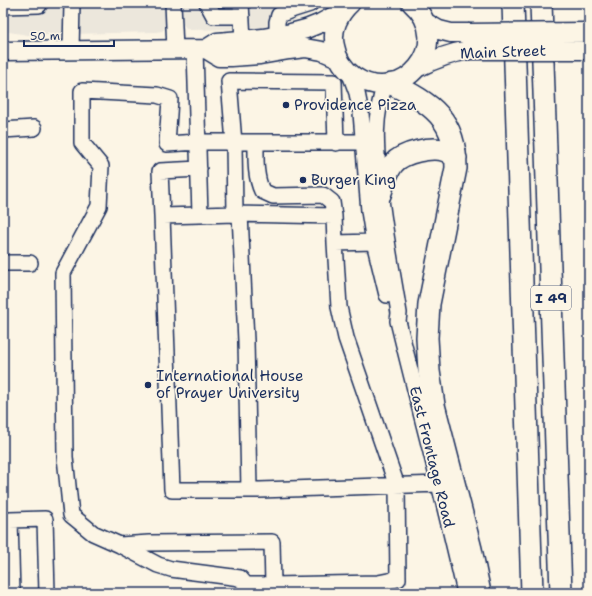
<svg xmlns="http://www.w3.org/2000/svg" width="592" height="596" font-family="'Shantell Sans',sans-serif">
<rect width="100%" height="100%" fill="#fcf5e5"/>
<filter id="ink" filterUnits="userSpaceOnUse"><feTurbulence type="fractalNoise" baseFrequency=".025" numOctaves="2"/><feDisplacementMap in="SourceGraphic" scale="8" xChannelSelector="R" yChannelSelector="G"/><feConvolveMatrix kernelMatrix="1 2 1 2 8 2 1 2 1" color-interpolation-filters="sRGB"/></filter>
<g filter="url(#ink)">
<path fill="#ece7dc" d="M3 3H168L169 24 166 28 162 31 156 32 28 35 3 31Z
M180 3H326L313 13 300 18 270 28 190 30 185 27 182 22 181 16Z"/>
<g fill="none" stroke-linecap="round" stroke-linejoin="round">
<g stroke="#1b2f5e" stroke-width="18">
<path id="minor" d="M173 3 175 50
M207 3 214 16H242
M241 3 243 40
M3 6 39 5 40 3
M277 36V22L279 15 294 9 310 4 311 3
M195 50 200 215 162 216 172 490H260L440 484
M71 51 72 3
M350 74 357 93 361 113 369 211 374 242 387 295
M385 85C373 118 376 146 379 181 383 225 392 269 399 313L398 321C420 412 445 502 465 593
M3 130 34 128
M256 142C256 159 255 176 262 191L273 196 323 195 332 202 334 216
M235 214 234 143 229 81 334 82 336 143
M240 214 246 341 249 490
M200 215 235 214 334 216 335 243 374 242
M162 216 160 171 199 169
M335 243 339 307 346 338 397 486 398 579 378 583 273 585 272 542 149 543 120 545 93 533 71 515 65 457 63 273 99 206 101 166 82 143V91L157 95 170 99 167 144 198 142H363
M3 263H30
M120 545 158 565 171 569 240 578 246 585H273
M12 593 10 520 45 519 47 593"/>
</g>
<g stroke="#1b2f5e" stroke-width="21">
<path id="major" d="M351 3C339 14 331 30 335 46 337 58 344 69 354 76 402 109 457 43 411 3
M425 22 439 30 451 33H468
M206 49 217 42 263 38 291 33 306 29 321 23 343 11
M3 51 206 49 219 57H231L260 55 289 50 305 48 322 51 338 58
M419 67C435 59 451 53 469 50"/>
</g>
<g stroke="#1b2f5e" stroke-width="24">
<path id="highway" d="M513 3 532 593
M541 3 561 593
M392 84C432 104 456 119 456 168L429 304 427 338 429 371 434 405 471 549 480 593
M380 195C384 184 386 173 393 164 403 152 432 146 446 151 449 152 453 156 456 158"/>
</g>
<use href="#minor" stroke="#fcf5e5" stroke-width="15"/>
<use href="#major" stroke="#fcf5e5" stroke-width="18"/>
<use href="#highway" stroke="#fcf5e5" stroke-width="21"/>
<g stroke="#1b2f5e" stroke-width="21" stroke-linecap="butt">
<path id="major-bridge" d="M468 33 589 32
M469 50H589"/>
</g>
<use href="#major-bridge" stroke="#fcf5e5" stroke-width="18"/>
</g>
</g>
<g fill="#1b2f5e" stroke="#fcf5e5" stroke-width="1.5">
<circle cx="286" cy="105" r="4"/>
<circle cx="303" cy="180" r="4"/>
<circle cx="148" cy="385" r="4"/>
</g>
<g text-anchor="middle" stroke-width="3.5" stroke-linejoin="round" paint-order="stroke">
<rect fill="#fcf5e5" stroke="#5e6a86" stroke-width="1" x="531" y="286" width="40" height="24" rx="3"/>
<g font-size="14" font-weight="bold" fill="#1b2f5e">
<text x="551" y="303">I 49</text>
</g>
<g font-size="15" fill="#1b2f5e" stroke="#fcf5e5">
<text transform="translate(503 52) rotate(-2)" y="5">Main Street</text>
<text transform="translate(432 457) rotate(76)" y="5">East Frontage Road</text>
</g>
<g font-size="15" fill="#1b2f5e" stroke="#fcf5e5" text-anchor="start">
<text x="294" y="110">Providence Pizza</text>
<text x="311" y="185">Burger King</text>
<text x="156" y="381">International House<tspan x="156" dy="17">of Prayer University</tspan></text>
</g>
</g>
<rect width="592" height="596" fill="none" stroke="#fcf5e5" stroke-width="16"/>
<rect x="8" y="8" width="576" height="580" fill="none" stroke="#1b2f5e" stroke-width="1.5" filter="url(#ink)"/>
<path d="M24 40v6h90v-6" fill="none" stroke="#1b2f5e" stroke-width="2"/>
<text x="30" y="40" font-size="12" fill="#1b2f5e" stroke="#fcf5e5" stroke-width="3" paint-order="stroke">50 m</text>
</svg>
